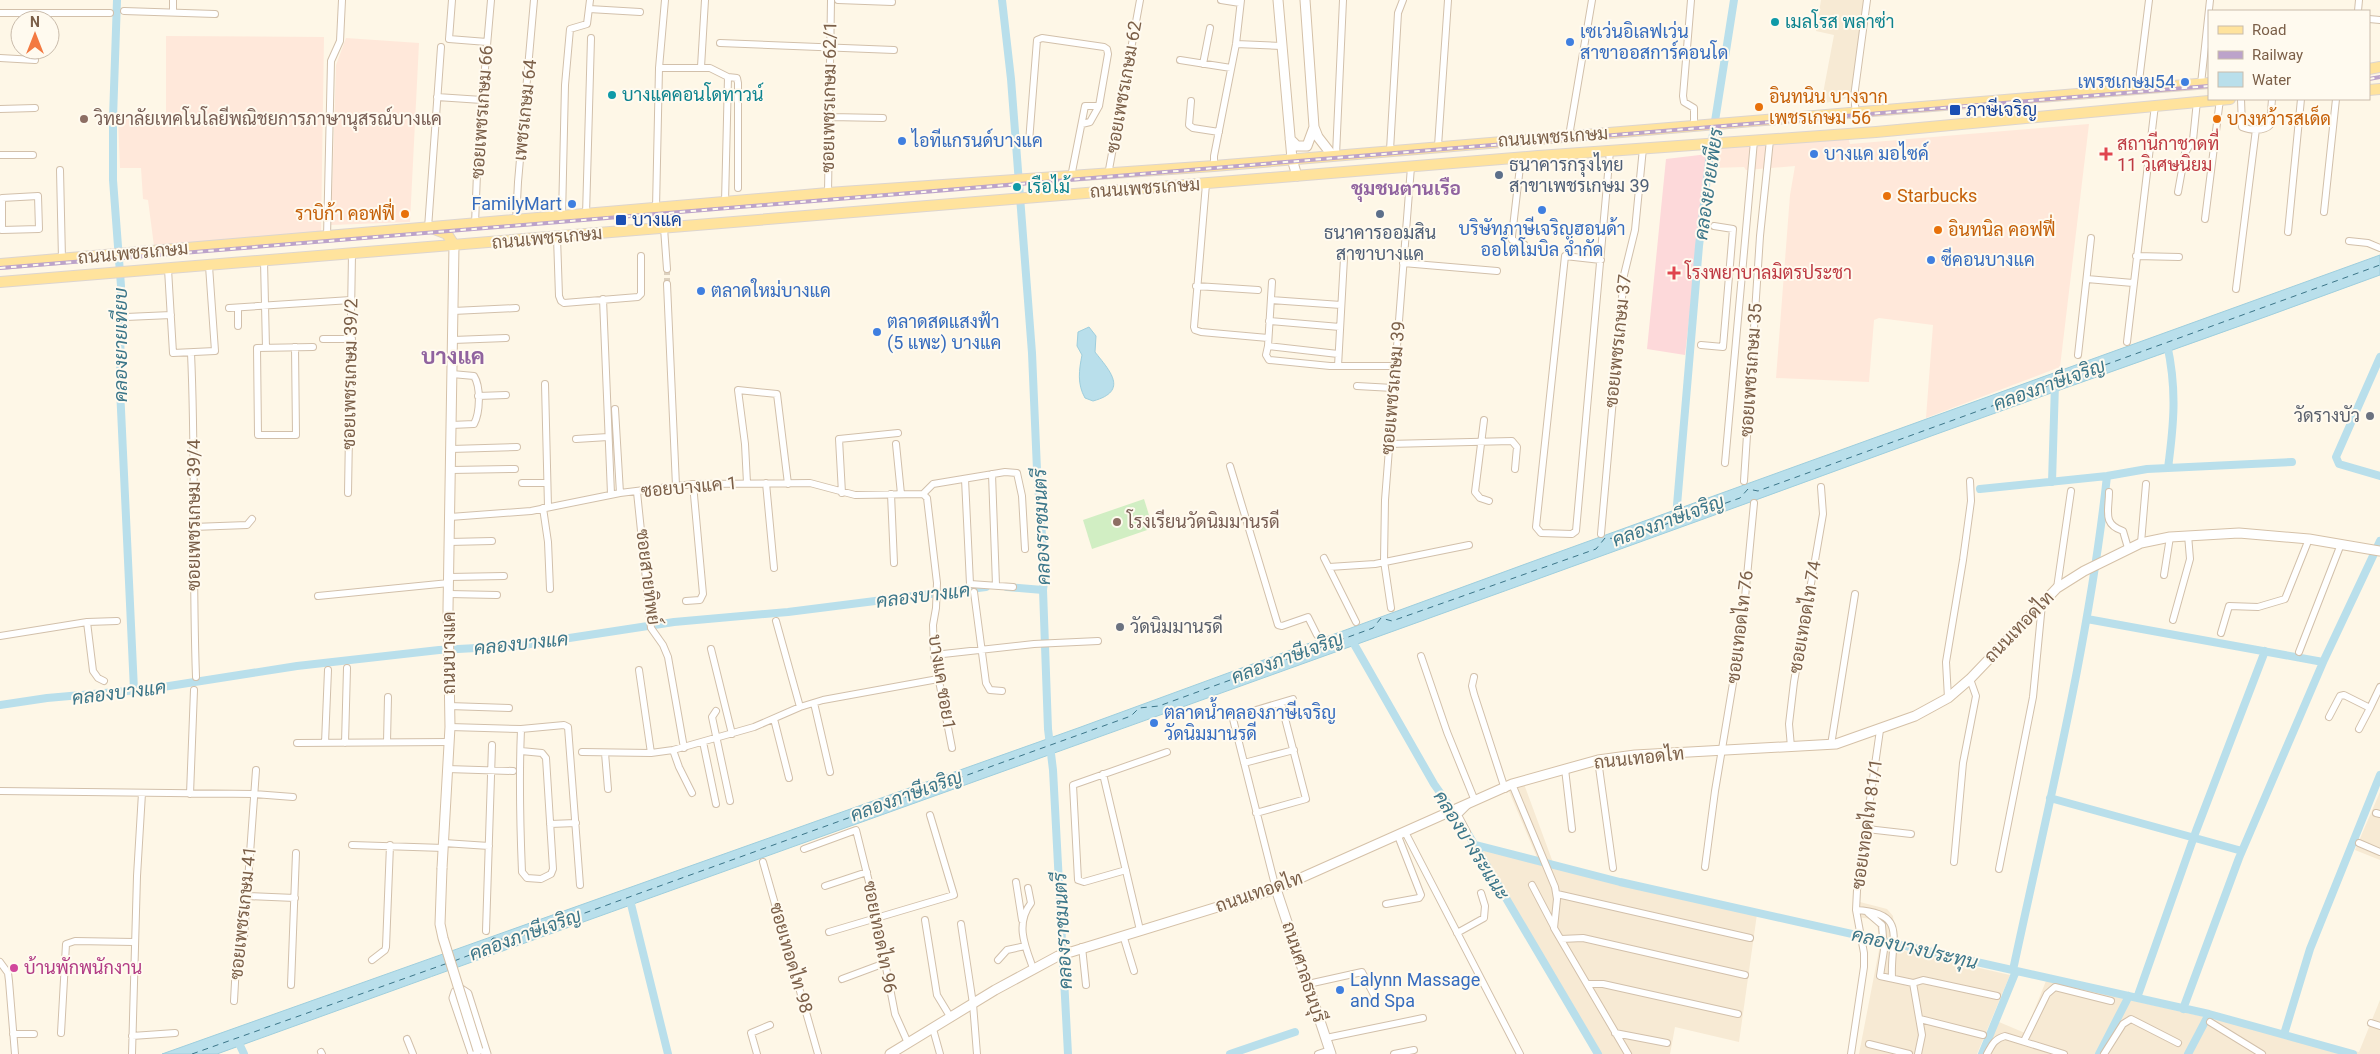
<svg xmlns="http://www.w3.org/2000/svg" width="2380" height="1054" font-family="Roboto,Sarabun,sans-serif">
<rect width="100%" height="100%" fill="#fef7e7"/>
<path fill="#f7ead4" d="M1821 0H1864L1860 25H1856L1860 26 1851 97 1821 104 1834 35 1816 31Z
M1524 784 1555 868 1757 914 1739 1042 1675 1027 1670 1054H1602L1478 845 1538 860 1508 789Z
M2380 792V860L2355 850Z
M1860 902 1887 909 1893 916 1896 949 2010 975 1977 1054H1859L1880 945 1877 923 1871 919 1857 917Z
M2046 981 2359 1052 2380 1000V1054H1984L1999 1022 2025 1033Z"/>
<path fill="#ffe8da" d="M166 36 324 37 321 232 154 246 148 200 143 199 141 168H120L118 119H166Z
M346 38 419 43 410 222 331 225 336 65Z
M2089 124 2060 367 1926 418 1933 325 1879 318 1874 320 1869 382 1776 378 1790 195 1795 166 1746 170 1744 167 1712 168 1715 148 1848 137 1850 144Z"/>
<path fill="#fdd9da" d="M1708 154 1685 355 1647 349 1666 159Z"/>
<path fill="#d1eec3" d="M1144 499 1153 528 1092 549 1083 520Z"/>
<path fill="#b9dfeb" stroke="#9ecedd" d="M2380 255V275C2232 330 2083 381 1934 435 1363 644 789 847 217 1054H162L1078 728 1531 562Z
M1089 327 1096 336 1095 352C1109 370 1130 391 1093 401L1085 398C1077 384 1079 370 1082 355L1077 346 1078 332Z"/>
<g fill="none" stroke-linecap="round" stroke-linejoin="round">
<path stroke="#b9dfeb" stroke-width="8" d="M117 0 113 118V180L121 286 120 388 134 690
M1002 0 1011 79 1032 353 1037 470 1045 575 1043 590 1048 729 1053 770 1068 1054
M2167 344C2177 389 2174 423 2168 468
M2380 357 2336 457 2339 464 2380 476
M2052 482 2055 384
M1980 489 2107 476 2147 469 2292 462
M1676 517 1699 246 1710 153 1734 0
M1007 587 1043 590
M2087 619 2323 662
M1350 637 1434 784 1455 814
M0 705 47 698 150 689 297 666 439 650 517 646 674 622 788 612 986 587
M2050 798 2242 851
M1464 827 1598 1054
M1476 845 1620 882 2209 1014 2353 1054
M629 896 668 1054
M2013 970C2048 806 2089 643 2107 476
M2137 998 2196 831 2265 651
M2183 1009 2239 858 2324 660 2380 541
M2285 1031 2310 949 2380 775
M237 1039 244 1054
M1230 1054 1295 1032
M1982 1054 2016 971
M2099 1054 2129 996
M2188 1054 2209 1014"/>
<path stroke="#3c7689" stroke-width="1" stroke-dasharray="6 5" stroke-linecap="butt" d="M454 961 483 950 493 938 510 940 1131 716 1139 708 1159 706 1373 628 1381 618 1392 621 1596 549 1605 538 1624 539 1740 498 1748 489 1758 491 2380 265
M192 1054 448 963"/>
<path stroke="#ddd1bf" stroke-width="6" stroke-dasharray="6 3" stroke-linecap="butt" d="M667 269V284"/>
<g stroke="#d2c0ab" stroke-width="8">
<path id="minor" d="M452 0 449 39 487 42
M838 0 892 2
M1221 0 1240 3
M1691 0 1683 96 1684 102 1694 108V126
M589 9 640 12
M124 11 215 14
M2358 11 2359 0
M173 12V0
M0 13H110
M2369 19 2380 20
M720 43 894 50
M1236 44 1281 46
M0 58 35 60
M1180 60 1231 68
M1203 64 1210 28
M701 67 705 0
M659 68H710L728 77 725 202
M728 77 737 78 738 83V188
M2201 84 2210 0
M2138 89 2149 0
M437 97 482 100
M2241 99 2242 127C2249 130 2264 132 2270 125L2272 99
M1191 101 1189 125 1193 128 1219 132
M0 109 35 108
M1856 113 1854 97 1867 0
M830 117 883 118
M1082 124 1090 122 1099 106
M1569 136 1592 0
M1029 142 1037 40 1042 38 1104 47 1107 49 1108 54 1099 106H1085L1071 177
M1438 146 1448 0
M1390 150 1398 13 1403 0
M0 155H33
M1336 155 1343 0
M1521 158 1512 236V240L1524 244
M1214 166V156L1236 44 1241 0
M60 170 62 259
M1108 175 1140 0
M1206 184 1194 327 1195 330 1201 332 1268 338
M2178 192 2185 153 2193 140 2197 101
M828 193 831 0
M38 196 39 229 2 230V198Z
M656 208 659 68 665 0
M2324 212 2336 99
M586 215 591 38
M562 217 565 85 570 29 587 24 590 0
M2205 219 2220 99
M516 221 518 182 534 0
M475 224 478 148 491 0
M428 228 441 47
M664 228 667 269
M2288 232 2301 99
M327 237 331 61 340 41 342 0
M557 237 559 296 561 301 564 303 638 297 641 294V256
M2349 241 2368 243 2380 248
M2136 256 2179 257
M1601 260 1565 256 1536 527 1541 533 1572 534 1576 531 1610 151
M264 261 266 348
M1403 263 1497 271
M168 269 173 353 215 351 209 266
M2087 279 2133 283
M1272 282 1268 346 1338 354
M667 284 676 486
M1196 286 1258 290
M2236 289 2256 129
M603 299 611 494
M1271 300 1341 305
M229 308 351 300
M453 311 516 308
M126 317 171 315
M1269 321 1340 327
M238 326V308
M323 339H352
M453 340 506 338
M2127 342 2155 105
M1701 345 1723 347 1733 229 1714 226
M1268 346 1266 355 1269 360 1330 366H1395
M295 347 296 435H258L257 348 313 347
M191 353C196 461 192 569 196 677
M2078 355 2091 238
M1338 366 1344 258
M545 384 548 507
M1357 386 1393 388
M478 396 506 395
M615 409 620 493
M1484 420 1475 492 1480 498 1489 501
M451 425 474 424C480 413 481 387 474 376L452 374
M576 439 608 437
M896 444 901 494
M1388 444 1512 441 1517 447 1515 469
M451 449 517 447
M1725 463 1754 141
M1230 466 1278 625 1282 626 1308 617 1317 635
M451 470 515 469
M992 474 996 585
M965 479 970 584 1013 587
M1744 481 1760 236 1770 140
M522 483H547
M747 483 745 444 738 390 777 394 788 484
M766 483 774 568
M637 492 651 628 663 645 668 657 684 748
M2109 492C2109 511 2102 524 2123 531L2128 548
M348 493 352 254
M842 493 839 439 898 433
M891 494 894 563
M923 494 933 484 1005 472 1017 473 1022 496 1025 549
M543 508 548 542 550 589
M450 517 531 511 620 493 693 484 810 483 855 495 923 494 927 498 937 583 936 608 933 625 934 655 952 748
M193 527 247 525 252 519
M1601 534 1624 275 1635 230 1643 148
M449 542 492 541
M2141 543 2146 484
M1324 558 1356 622
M1329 567 1375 564 1469 545
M2164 575 2170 537
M449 577 504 576
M2057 588 2071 491
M974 592 986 683 990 690 1002 691
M449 594 497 595
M318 596 449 583
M686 601 700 600 703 594 693 484
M1391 608 1384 561 1385 500 1411 167
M2173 620 2190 559 2188 535
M776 621 800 707
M87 622 93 671 98 678 104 681
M2221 633 2229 606 2258 607 2285 599 2309 539
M0 636 87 622 117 621
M711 649 732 734
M2299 652 2341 544
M934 655 1034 644 1098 641
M1421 656 1447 732 1475 801
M639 670 651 753
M1474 677 1472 686 1474 694 1505 789
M1948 698 1946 662 1963 560 1971 501 1970 481
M814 703 830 772
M449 706 509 708
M716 711 712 717 730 801
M2329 717 2340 696 2344 695 2370 708 2380 687
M774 719 789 778
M450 727 521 729 564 725 568 727 580 885
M2359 729 2370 708
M1880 730 1857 890 1856 910C1909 913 1890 939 1892 977
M387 742 388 697
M703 742 716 804
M297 743 449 742
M325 743 328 670
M345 743 347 668
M1831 745 1855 594
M1791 747 1789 724 1794 682 1823 514 1821 487
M673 750 679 767 692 793
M521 751 542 753 546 758 553 869 551 874 541 879 527 878 522 872C520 824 519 776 521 729
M582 752 651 753 673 750 754 727 800 707 823 700 938 679
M605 753 608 789
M1598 760 1613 868
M1244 763 1294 750
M447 769 513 771
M1565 769 1572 829
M1103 774 1140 930
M1512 784 1555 887 1557 899 1554 928 1628 1054
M0 791 254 794 293 797
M190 794 194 690
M1467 806 1458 815 1467 832
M1256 813 1306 799 1281 703
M2376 813 2380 814
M550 824 576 823
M1867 829 1911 834
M1405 832 1520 1054
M444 843 489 846
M2359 843 2380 852
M352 845 444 848
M804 849 856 830 871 890 895 1014 908 1043
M763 862 818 1054
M1954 862 1963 763 1976 696 1970 679
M1705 867 1715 791 1742 629 1754 503
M1999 869 2033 697 2042 604
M1126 870 1084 882 1078 880 1073 785 1167 752
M1016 882 1022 920
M1532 885 1554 927
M825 886 867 872
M1028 888 1031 903C1015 924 1025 946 1033 968
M1276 889 1233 719 1236 716 1293 699
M1557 894 1750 938
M247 896 295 898
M1386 904 1419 898 1421 895 1398 836
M1868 913 1882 925 1884 950 1880 976 1913 983
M925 920 937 995 951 1018
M961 924 973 1004 977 1054
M486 931 492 745
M829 932 954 895 930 815
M1457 933 1484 918 1485 906 1481 893
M1123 935 1134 971
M1561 939 1583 938 1745 975
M1082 947 1086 985
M372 960 385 950 386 947 390 845
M998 960 1007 950 1025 946
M0 962 8 973 9 981 15 1054
M842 979 885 963
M1913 983 1923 980 1997 996
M1913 983 1922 1035 1918 1054
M1308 984 1362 972 1374 995
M1587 984H1603L1738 1014
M291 985 296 853
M234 1001 236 964 244 937 256 770
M1920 1019 1983 1035
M2210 1022 2262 1054
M2371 1023 2380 1026
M933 1029 940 1054
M61 1033 66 944 75 941 134 942
M1615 1033 1667 1043
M13 1034H34
M132 1036 175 1033
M1326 1038 1423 1018
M407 1039 413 1054
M2024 1041 2047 994 2055 987 2111 1001
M1869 1044 1909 1054
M321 1052 322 1054
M132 1054 137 876 142 793
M757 1054 751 1033 770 1025
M1318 1054 1330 1050
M1394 1054 1414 1050
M1851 1054 1864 967V953L1856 910
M1987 1054C1992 1045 1994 1039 2005 1036L2064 1054
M2104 1054 2123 1024 2131 1019 2178 1043"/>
</g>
<g stroke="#d2c0ab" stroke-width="11">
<path id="tertiary" d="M1276 889 1331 1054
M473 1054 454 998 456 992 461 990 467 994 486 1054"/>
</g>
<g stroke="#d5c1a8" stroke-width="11">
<path id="secondary" d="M1278 0 1292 159 1297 176
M1305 0 1314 127 1318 137 1332 155
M1290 139 1297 146H1307L1314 127
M442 868 450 727 448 609 454 245
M890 1054 995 990 1058 956 1276 889 1512 784 1598 760 1635 755 1836 744 1915 716 1948 698 1970 679 2057 588 2084 571 2141 543 2170 537 2239 533 2309 539 2380 551"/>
</g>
<g stroke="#ddd5cf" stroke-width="12">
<path id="primary" d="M2369 69 2380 67
M2369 90 2380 89
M434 229 447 234 454 245
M0 264 828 193 1214 166 2209 83
M0 282 1538 156 1876 132 2230 99"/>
</g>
<use href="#minor" stroke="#fff" stroke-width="6"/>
<use href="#tertiary" stroke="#fff" stroke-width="9"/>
<use href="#secondary" stroke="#fff" stroke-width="9"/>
<use href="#primary" stroke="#ffe39d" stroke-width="10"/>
<g stroke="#bca3ca" stroke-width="4">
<path id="rail" d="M2369 79 2380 77
M0 268 2209 86"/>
</g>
<use href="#rail" stroke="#fffaef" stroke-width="2" stroke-dasharray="5.5" stroke-linecap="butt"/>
<g stroke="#d5c1a8" stroke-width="11" stroke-linecap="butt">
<path id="secondary-bridge" d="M442 868 440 924 443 938 478 1050"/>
</g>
<use href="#secondary-bridge" stroke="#fff" stroke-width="9"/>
</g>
<g fill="#0f9aa8" stroke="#fffaef" stroke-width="2">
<circle cx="1775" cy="22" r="5"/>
<circle cx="612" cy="95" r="5"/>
<circle cx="1017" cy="187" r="5"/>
</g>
<g fill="#3f7fe0" stroke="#fffaef" stroke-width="2">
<circle cx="1570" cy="42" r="5"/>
<circle cx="2185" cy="82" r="5"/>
<circle cx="902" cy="141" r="5"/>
<circle cx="1814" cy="154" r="5"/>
<circle cx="572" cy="204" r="5"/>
<circle cx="1542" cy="210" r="5"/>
<circle cx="1931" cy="260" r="5"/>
<circle cx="701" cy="291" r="5"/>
<circle cx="877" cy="332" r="5"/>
<circle cx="1154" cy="723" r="5"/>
<circle cx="1340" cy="990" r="5"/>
</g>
<g fill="#e8710a" stroke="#fffaef" stroke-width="2">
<circle cx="1759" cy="107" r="5"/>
<circle cx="2217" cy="119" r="5"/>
<circle cx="1887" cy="196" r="5"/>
<circle cx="405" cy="214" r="5"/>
<circle cx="1938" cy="230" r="5"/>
</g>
<g fill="#1a4fb4" stroke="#fffaef" stroke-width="2">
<rect x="1949" y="104" width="12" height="12" rx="2.5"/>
<rect x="615" y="214" width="12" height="12" rx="2.5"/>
</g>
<g fill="#8d6e63" stroke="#fffaef" stroke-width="2">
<circle cx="84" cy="119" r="5"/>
<circle cx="1117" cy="522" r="5"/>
</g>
<g fill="#e0444e" stroke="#fffaef" stroke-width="2">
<path d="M2103.5 146.5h5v5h5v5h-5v5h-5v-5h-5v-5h5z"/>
<path d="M1671.5 265.5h5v5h5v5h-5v5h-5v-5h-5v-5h5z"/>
</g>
<g fill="#5c6f8a" stroke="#fffaef" stroke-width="2">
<circle cx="1499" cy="175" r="5"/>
<circle cx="1380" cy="214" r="5"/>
</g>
<g fill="#6b7280" stroke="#fffaef" stroke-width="2">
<circle cx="2370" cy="416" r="5"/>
<circle cx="1120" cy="627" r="5"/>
</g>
<circle fill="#d1479c" stroke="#fffaef" stroke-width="2" cx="14" cy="968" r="5"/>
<g text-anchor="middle" stroke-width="4" stroke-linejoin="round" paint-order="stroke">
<g font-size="18" fill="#0d838f" stroke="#fffaef" text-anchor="start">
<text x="1785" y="28">เมลโรส พลาซ่า</text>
<text x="622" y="101">บางแคคอนโดทาวน์</text>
<text x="1027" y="193">เรือไม้</text>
</g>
<g font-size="18" fill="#366cbe" stroke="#fffaef" text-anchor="start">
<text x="1580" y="38">เซเว่นอิเลฟเว่น<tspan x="1580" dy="21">สาขาออสการ์คอนโด</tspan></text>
<text x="2175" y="88" text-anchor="end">เพรชเกษม54</text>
<text x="912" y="147">ไอทีแกรนด์บางแค</text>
<text x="1824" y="160">บางแค มอไซค์</text>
<text x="562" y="210" text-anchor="end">FamilyMart</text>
<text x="1542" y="235" text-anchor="middle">บริษัทภาษีเจริญฮอนด้า<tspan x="1542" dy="21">ออโตโมบิล จำกัด</tspan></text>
<text x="1941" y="266">ซีคอนบางแค</text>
<text x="711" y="297">ตลาดใหม่บางแค</text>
<text x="887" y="328">ตลาดสดแสงฟ้า<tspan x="887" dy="21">(5 แพะ) บางแค</tspan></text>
<text x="1164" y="719">ตลาดน้ำคลองภาษีเจริญ<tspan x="1164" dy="21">วัดนิมมานรดี</tspan></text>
<text x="1350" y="986">Lalynn Massage<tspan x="1350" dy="21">and Spa</tspan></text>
</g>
<g font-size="18" fill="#7b5f48" stroke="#fffaef">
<text transform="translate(1124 87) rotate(-80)" y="6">ซอยเพชรเกษม 62</text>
<text transform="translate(829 97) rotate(-89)" y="6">ซอยเพชรเกษม 62/1</text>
<text transform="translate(525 110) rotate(-84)" y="6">เพชรเกษม 64</text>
<text transform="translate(482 112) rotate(-86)" y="6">ซอยเพชรเกษม 66</text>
<text transform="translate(1553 137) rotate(-4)" y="6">ถนนเพชรเกษม</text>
<text transform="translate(1145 188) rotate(-4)" y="6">ถนนเพชรเกษม</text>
<text transform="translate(547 238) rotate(-5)" y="6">ถนนเพชรเกษม</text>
<text transform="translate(133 253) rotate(-5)" y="6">ถนนเพชรเกษม</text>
<text transform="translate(1618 341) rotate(-84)" y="6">ซอยเพชรเกษม 37</text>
<text transform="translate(1751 370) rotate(-86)" y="6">ซอยเพชรเกษม 35</text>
<text transform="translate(350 374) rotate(-89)" y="6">ซอยเพชรเกษม 39/2</text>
<text transform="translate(1393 388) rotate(-85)" y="6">ซอยเพชรเกษม 39</text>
<text transform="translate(689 487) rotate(-5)" y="6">ซอยบางแค 1</text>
<text transform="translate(194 515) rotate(-90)" y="6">ซอยเพชรเกษม 39/4</text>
<text transform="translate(648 577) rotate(83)" y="6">ซอยสายทิพย์</text>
<text transform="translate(1805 617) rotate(-80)" y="6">ซอยเทอดไท 74</text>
<text transform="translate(1740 627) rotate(-83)" y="6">ซอยเทอดไท 76</text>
<text transform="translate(2019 627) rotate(-46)" y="6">ถนนเทอดไท</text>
<text transform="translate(449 653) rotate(-90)" y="6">ถนนบางแค</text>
<text transform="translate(942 682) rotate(81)" y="6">บางแค ซอย1</text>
<text transform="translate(1639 758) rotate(-6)" y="6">ถนนเทอดไท</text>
<text transform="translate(1867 824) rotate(-82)" y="6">ซอยเทอดไท 81/1</text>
<text transform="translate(1259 892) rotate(-19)" y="6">ถนนเทอดไท</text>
<text transform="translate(243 913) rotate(-84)" y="6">ซอยเพชรเกษม 41</text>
<text transform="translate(880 937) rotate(79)" y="6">ซอยเทอดไท 96</text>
<text transform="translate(791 958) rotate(74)" y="6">ซอยเทอดไท 98</text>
<text transform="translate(1304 972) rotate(72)" y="6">ถนนศาลธนบุรี</text>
</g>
<g font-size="18" fill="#c56008" stroke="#fffaef" text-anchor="start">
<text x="1769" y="103">อินทนิน บางจาก<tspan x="1769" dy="21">เพชรเกษม 56</tspan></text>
<text x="2227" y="125">บางหว้ารสเด็ด</text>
<text x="1897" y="202">Starbucks</text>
<text x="395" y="220" text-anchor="end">ราบิก้า คอฟฟี่</text>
<text x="1948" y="236">อินทนิล คอฟฟี่</text>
</g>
<g font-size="18" fill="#164399" stroke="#fffaef" text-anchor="start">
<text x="1966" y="116">ภาษีเจริญ</text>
<text x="632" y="226">บางแค</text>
</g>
<g font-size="18" fill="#785e54" stroke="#fffaef" text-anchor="start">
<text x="94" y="125">วิทยาลัยเทคโนโลยีพณิชยการภาษานุสรณ์บางแค</text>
<text x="1127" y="528">โรงเรียนวัดนิมมานรดี</text>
</g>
<g font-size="18" fill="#be3a42" stroke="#fffaef" text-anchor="start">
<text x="2117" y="150">สถานีกาชาดที่<tspan x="2117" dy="21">11 วิเศษนิยม</tspan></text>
<text x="1685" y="279">โรงพยาบาลมิตรประชา</text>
</g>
<g font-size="18" fill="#4e5e75" stroke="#fffaef" text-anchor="start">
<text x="1509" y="171">ธนาคารกรุงไทย<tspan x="1509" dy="21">สาขาเพชรเกษม 39</tspan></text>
<text x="1380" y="239" text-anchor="middle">ธนาคารออมสิน<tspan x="1380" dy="21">สาขาบางแค</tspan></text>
</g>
<g font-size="18" fill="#5b616d" stroke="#fffaef" text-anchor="end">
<text x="2360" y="422">วัดรางบัว</text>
<text x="1130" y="633" text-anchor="start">วัดนิมมานรดี</text>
</g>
<g font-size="18" fill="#b23c85" stroke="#fffaef" text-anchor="start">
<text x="24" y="974">บ้านพักพนักงาน</text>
</g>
<g font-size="19" font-style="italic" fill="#3c7689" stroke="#fffaef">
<text transform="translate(1708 184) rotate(-82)" y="7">คลองยายเพียร</text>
<text transform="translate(120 345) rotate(-90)" y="7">คลองยายเทียบ</text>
<text transform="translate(2049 384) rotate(-20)" y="7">คลองภาษีเจริญ</text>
<text transform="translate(1668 520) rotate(-20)" y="7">คลองภาษีเจริญ</text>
<text transform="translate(1041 527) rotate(-92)" y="7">คลองราชมนตรี</text>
<text transform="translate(923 595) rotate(-7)" y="7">คลองบางแค</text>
<text transform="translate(521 643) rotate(-6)" y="7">คลองบางแค</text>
<text transform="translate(1287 657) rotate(-20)" y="7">คลองภาษีเจริญ</text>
<text transform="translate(119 692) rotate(-7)" y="7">คลองบางแค</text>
<text transform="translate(906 795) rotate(-20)" y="7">คลองภาษีเจริญ</text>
<text transform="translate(1472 845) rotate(58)" y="7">คลองบางระแนะ</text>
<text transform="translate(1062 931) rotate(-93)" y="7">คลองราชมนตรี</text>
<text transform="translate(525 934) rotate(-20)" y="7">คลองภาษีเจริญ</text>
<text transform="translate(1915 948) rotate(13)" y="7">คลองบางประทุน</text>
</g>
<g font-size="19" font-weight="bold" fill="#90639f" stroke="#fffaef">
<text x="1406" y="195">ชุมชนตานเรือ</text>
</g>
<g font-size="22" font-weight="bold" fill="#90639f" stroke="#fffaef">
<text x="453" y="364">บางแค</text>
</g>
</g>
<rect x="2208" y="10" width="162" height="90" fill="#fffaef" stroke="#cabcac"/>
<rect x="2218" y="26" width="25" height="8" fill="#ffe39d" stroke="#cabcac"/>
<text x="2252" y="35" font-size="15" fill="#7b5f48">Road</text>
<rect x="2218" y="51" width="25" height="8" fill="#bca3ca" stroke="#cabcac"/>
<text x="2252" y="60" font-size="15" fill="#7b5f48">Railway</text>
<rect x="2218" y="72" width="25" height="15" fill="#b9dfeb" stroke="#cabcac"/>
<text x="2252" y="85" font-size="15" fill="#7b5f48">Water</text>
<g transform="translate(35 35)"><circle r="24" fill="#fffaef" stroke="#cabcac"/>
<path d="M0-4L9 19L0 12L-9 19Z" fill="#f37941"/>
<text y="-8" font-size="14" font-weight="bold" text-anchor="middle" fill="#7b5f48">N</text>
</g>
</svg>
